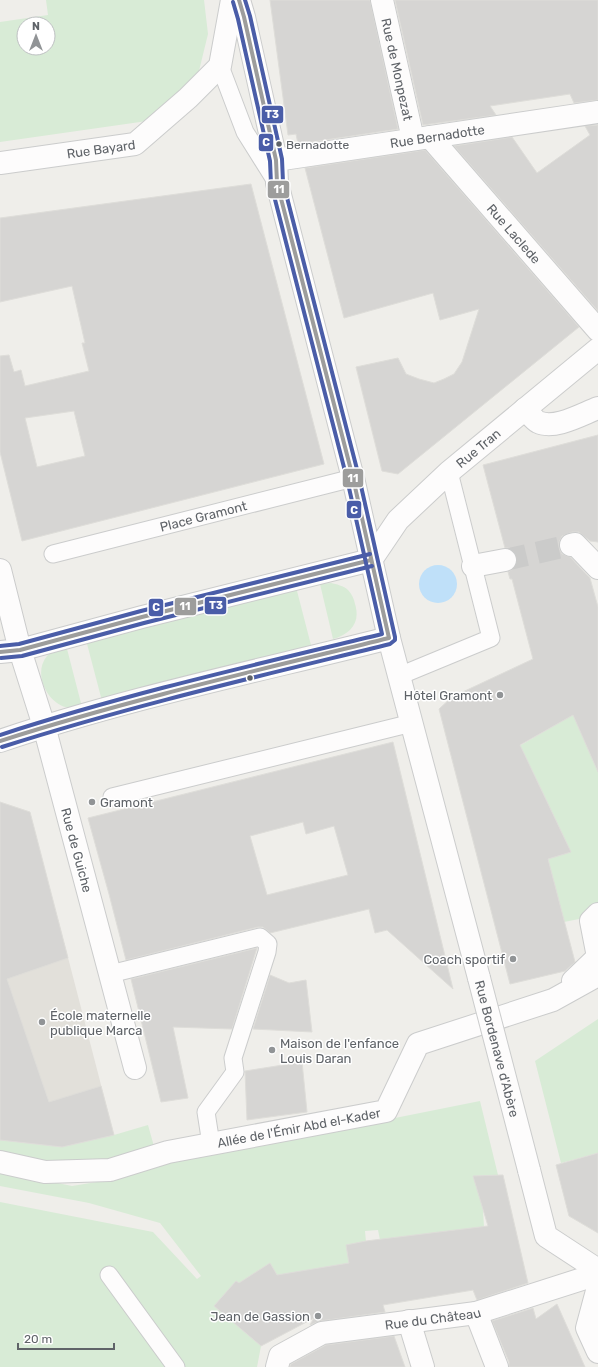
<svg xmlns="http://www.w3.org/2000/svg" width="598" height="1367" font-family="Rubik,sans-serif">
<rect width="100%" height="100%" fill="#efeeea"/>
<path fill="#e2e0da" d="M58 919 114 1135 62 1147 0 1140V939Z"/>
<path fill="#d8ebd6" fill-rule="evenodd" d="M46 0H204L208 34 198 75 147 121 0 142V22L48 15ZM24 24H48V48H24Z
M331 583C336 584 344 586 348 590 352 594 354 599 355 604 361 623 350 634 333 639L320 584Z
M296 587 312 649 102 701 86 640Z
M66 645 82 707C78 707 73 708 69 708 48 705 32 674 47 656 52 650 59 648 66 645Z
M598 700V908L589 917 564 922 548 859 570 852 567 844 532 770 516 748Z
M598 1019V1153L561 1163 535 1061Z
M480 1101 498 1175 474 1176 483 1210 484 1227 380 1240 378 1230 365 1231 366 1242 349 1263 239 1283 236 1281 214 1306 261 1346 257 1367H0V1202L153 1232 197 1279 201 1276 160 1223 89 1203 0 1186V1171L72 1186 109 1180 174 1159 330 1131Z
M148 1125 155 1150 120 1160 31 1162 0 1155V1140L62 1147 114 1135Z"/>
<path fill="#bfe0f9" d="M419 584a19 19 0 1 1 38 0a19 19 0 1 1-38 0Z"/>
<path fill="#d6d5d3" stroke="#deddd9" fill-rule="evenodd" d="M270 0H370L398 129 298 144 296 134 288 135Z
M395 0H598V100L574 103 570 94 490 106 496 115 423 125Z
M598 125V311L454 146 512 137 537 173 590 135 585 126Z
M425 150 579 327 398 474 382 471 356 367 398 358 406 374 419 379 434 383 444 379 454 374 462 362 479 309 440 320 433 293 344 318 305 168Z
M251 184 324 464 22 541 0 452V356L9 355 14 372 21 370 25 386 89 371 82 343H85L72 286 0 302V218ZM74 411 85 456 37 467 25 418Z
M598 435V542L590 541 579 532H572L562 536 559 542V548L562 554 570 557 590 578 598 607V772L573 715 520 745 571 852 548 859 575 962 565 971 510 984 439 709 452 697 533 659 512 579H510L508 572 513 569 517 564V557L514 552 510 548H505L483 465Z
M393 742 453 989 387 930 375 933 369 909 270 933 263 927H258L126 960 109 894 88 818ZM303 822 306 834 334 826 348 875 267 895 250 836Z
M0 802 30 812 68 958 7 979 49 1102 101 1086 114 1135 62 1147 0 1140Z
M257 948 232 1029 173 1027 188 1098 161 1102 131 979Z
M270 975 289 983 306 980 312 1032 253 1029Z
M302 1062 307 1112 247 1120 245 1071Z
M598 1153V1233L569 1216 556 1165Z
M503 1175 528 1283 477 1300 473 1290 383 1305 385 1312 320 1321 310 1325 314 1318 261 1346 214 1306 236 1281 239 1283 270 1263 277 1275 349 1263 346 1245 366 1241 488 1226 473 1176Z
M557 1304 585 1367H509V1362L492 1321 533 1308 536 1319Z
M394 1336 405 1367H290L291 1364 326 1345Z"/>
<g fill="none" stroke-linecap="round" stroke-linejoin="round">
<path stroke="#cbcbca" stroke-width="22" stroke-dasharray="22 11" stroke-linecap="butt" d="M505 560 571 545"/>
<g stroke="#cbcccc" stroke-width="19">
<g id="service">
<path d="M220 66 245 132 277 183"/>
<path id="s1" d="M53 554 353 478"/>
<path d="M399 676 491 638 449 472"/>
<path d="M112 797 412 723"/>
<path d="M110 974 260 937 268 944 267 952 233 1058 235 1072 206 1112 211 1144"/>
<path d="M109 1275 176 1367"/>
</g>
</g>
<g stroke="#cbcccc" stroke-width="24">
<g id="pedestrian">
<path d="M571 545 575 544 598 568"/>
<path d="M473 566 505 560"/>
<path d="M573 981 598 957 591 921 598 914"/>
<path id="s2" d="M0 1162 45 1172 110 1170 168 1152 386 1111 418 1044 553 1000 598 975"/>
<path d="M598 1287 587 1328 598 1352"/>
<path d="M476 1313 497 1367"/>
<path d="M409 1321 423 1367"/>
<path id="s3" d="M277 1367 280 1356 322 1333 476 1313 598 1274"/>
</g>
</g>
<g stroke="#cbcccc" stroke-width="24">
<g id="minor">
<path d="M239 0 244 17 276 160 277 183 353 478 389 638 479 978"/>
<path id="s4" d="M382 0 413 139"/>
<path id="s5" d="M430 137 598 330"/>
<path id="s6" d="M276 160 598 112"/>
<path d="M525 409C529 413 534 420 538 422 555 430 582 414 598 408"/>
<path id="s7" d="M371 560 398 520 449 472 598 349"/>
<path d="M0 741C127 698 259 671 389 638"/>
<path d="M135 1068 44 726 20 650 142 617 371 560"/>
<path d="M529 1170 546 1236 598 1270"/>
</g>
</g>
<g stroke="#cbcccc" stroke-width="24">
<g id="tertiary">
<path id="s8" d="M0 163 135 144 188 98 220 66 232 0"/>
<path d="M0 570 20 650 0 652"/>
</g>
</g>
<use href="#service" stroke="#fdfcfc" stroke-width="17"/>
<use href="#pedestrian" stroke="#fdfcfc" stroke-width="22"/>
<use href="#minor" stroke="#fdfcfc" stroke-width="22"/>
<use href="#tertiary" stroke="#fdfcfc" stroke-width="22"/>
<g stroke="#cbcccc" stroke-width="24" stroke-linecap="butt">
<g id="minor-bridge">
<path id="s9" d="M479 978 529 1170"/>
</g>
</g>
<use href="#minor-bridge" stroke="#fdfcfc" stroke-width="22"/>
<g stroke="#fff" stroke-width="7">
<path id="bus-1" d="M239 0 244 17 276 160 277 183 353 478 389 638
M0 652 20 650 142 617 371 560
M0 741C128 700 259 670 389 638"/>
</g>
<g stroke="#fff" stroke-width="7">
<path id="bus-2" d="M1 658 22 656 144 623 372 566
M2 747C130 706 260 676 390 644L395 640V637L359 477 283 182 282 159 250 16 245 0"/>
</g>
<g stroke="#fff" stroke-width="7">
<path id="bus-3" d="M0 646 19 644 141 611 370 554
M0 735C126 694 254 665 382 634L347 479 271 184 270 161 238 19 233 2"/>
</g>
<use href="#bus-1" stroke="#9d9d9c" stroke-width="4"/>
<use href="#bus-2" stroke="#4a5da8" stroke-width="4"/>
<use href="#bus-3" stroke="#4a5da8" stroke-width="4"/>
</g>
<g fill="#5f6368" stroke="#fff" stroke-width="1.5">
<circle cx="279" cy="144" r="3.5"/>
<circle cx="250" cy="678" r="3.5"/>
</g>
<g fill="#919496" stroke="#fff" stroke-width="1.5">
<circle cx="500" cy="695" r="4"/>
<circle cx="92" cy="802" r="4"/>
<circle cx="513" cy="959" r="4"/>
<circle cx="42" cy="1022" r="4"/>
<circle cx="272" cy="1050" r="4"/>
<circle cx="318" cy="1316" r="4"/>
</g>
<g text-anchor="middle" stroke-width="3" stroke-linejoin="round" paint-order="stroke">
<g font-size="12" fill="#5f6368" stroke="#fff" text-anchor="start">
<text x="286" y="149">Bernadotte</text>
</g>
<g font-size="13" fill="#5f6368" stroke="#fff">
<text dy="5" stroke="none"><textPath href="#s4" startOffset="71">Rue de Monpezat</textPath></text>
<text dy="5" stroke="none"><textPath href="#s6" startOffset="163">Rue Bernadotte</textPath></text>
<text dy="5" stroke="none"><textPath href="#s8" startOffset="102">Rue Bayard</textPath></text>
<text dy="5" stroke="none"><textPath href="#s5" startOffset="128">Rue Laclede</textPath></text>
<text dy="5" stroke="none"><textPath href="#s7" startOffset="156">Rue Tran</textPath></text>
<text dy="5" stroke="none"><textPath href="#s1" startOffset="155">Place Gramont</textPath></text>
<text transform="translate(77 850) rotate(75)" y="5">Rue de Guiche</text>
<text dy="5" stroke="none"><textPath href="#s9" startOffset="73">Rue Bordenave d'Abère</textPath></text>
<text dy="5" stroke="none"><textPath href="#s2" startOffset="305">Allée de l'Émir Abd el-Kader</textPath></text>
<text dy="5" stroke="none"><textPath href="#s3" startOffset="171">Rue du Château</textPath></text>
</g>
<g font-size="13" fill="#5f6368" stroke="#fff" text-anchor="end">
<text x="492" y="700">Hôtel Gramont</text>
<text x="100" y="807" text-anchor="start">Gramont</text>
<text x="505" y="964">Coach sportif</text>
<text x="50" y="1020" text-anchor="start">École maternelle<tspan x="50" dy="15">publique Marca</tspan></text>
<text x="280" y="1048" text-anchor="start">Maison de l'enfance<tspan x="280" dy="15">Louis Daran</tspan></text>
<text x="310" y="1321">Jean de Gassion</text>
</g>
</g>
<g stroke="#fff" stroke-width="1.5">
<rect x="261" y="105" width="23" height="19" rx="4" fill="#4a5da8"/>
<rect x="258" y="133" width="16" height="19" rx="4" fill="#4a5da8"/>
<rect x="267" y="180" width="23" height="19" rx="4" fill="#9d9d9c"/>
<rect x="342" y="468" width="22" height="20" rx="4" fill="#9d9d9c"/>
<rect x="346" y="500" width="16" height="19" rx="4" fill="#4a5da8"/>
<rect x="204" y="596" width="23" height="19" rx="4" fill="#4a5da8"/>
<rect x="174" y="597" width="23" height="19" rx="4" fill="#9d9d9c"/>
<rect x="148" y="598" width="16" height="19" rx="4" fill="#4a5da8"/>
</g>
<g font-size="11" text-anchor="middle" font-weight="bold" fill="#fff">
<text x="272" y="118">T3</text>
<text x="266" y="146">C</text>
<text x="279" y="193">11</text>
<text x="353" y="482">11</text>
<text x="354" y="514">C</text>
<text x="216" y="609">T3</text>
<text x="185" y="610">11</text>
<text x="156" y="611">C</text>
</g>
<g transform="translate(36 36)"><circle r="19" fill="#ffffff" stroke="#bfc1c3"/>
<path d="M0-3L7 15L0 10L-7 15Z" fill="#919496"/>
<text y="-6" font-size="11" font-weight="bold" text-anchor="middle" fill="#5f6368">N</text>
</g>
<path d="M18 1343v6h96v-6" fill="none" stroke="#5f6368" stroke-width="2"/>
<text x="24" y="1343" font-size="12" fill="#5f6368" stroke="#ffffff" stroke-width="3" paint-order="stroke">20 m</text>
</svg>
